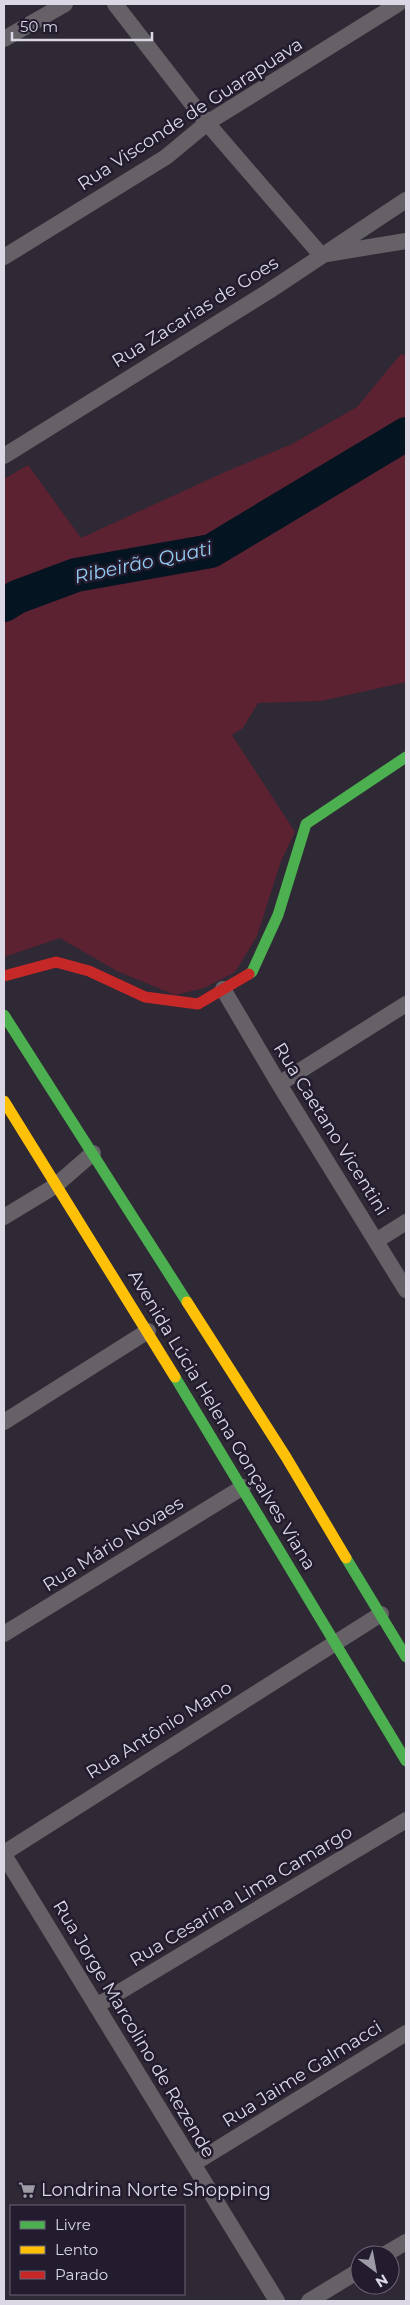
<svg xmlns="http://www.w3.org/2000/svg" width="410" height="2305" font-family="Montserrat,sans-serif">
<rect width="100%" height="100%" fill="#2e2934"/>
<path fill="#5d2231" d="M401 354 406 356V682L321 701 258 703 243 728 232 735 295 832 281 861 257 936 235 972 204 988 175 995 117 971 60 938 4 957V479L28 465 81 538 225 472 292 444 357 407Z"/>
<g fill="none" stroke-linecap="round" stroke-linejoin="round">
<path stroke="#041421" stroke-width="34" d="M4 605 17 597 76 575 211 551 406 434"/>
<path stroke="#656167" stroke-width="16" d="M115 4 207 123 321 255 406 241
M4 39 65 4
M4 257 166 157 207 123 398 4
M4 456 269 291 406 200
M223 989 279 1084 406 1290
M279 1084 406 1004
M4 1217 55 1186 93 1153
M376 1241 406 1222
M4 1422 148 1331
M4 1634 243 1487
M4 1853 381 1614
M4 1855 277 2301
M96 2006 406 1820
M193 2164 406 2033
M384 2255 406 2242
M309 2301 360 2270"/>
<path stroke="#4caf50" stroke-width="11" d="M249 974 252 972 278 915 306 824 406 757
M4 1015 187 1302
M175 1377 406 1761
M346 1558 406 1657"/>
<path stroke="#ffc107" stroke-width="11" d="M4 1101 175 1377
M187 1302 286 1457 346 1558"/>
<path stroke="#c62828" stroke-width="11" d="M4 976 56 962 89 971 145 997 198 1004 249 974"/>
</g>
<defs>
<g id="supermarket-bare" transform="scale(1.35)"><path d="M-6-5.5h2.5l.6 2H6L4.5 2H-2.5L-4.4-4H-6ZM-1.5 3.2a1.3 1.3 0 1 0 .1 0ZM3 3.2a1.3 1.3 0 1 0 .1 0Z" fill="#9e9aa6" stroke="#231b2e" stroke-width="2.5" paint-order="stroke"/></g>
</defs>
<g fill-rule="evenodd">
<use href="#supermarket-bare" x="27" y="2190"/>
</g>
<g text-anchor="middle" stroke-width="5" stroke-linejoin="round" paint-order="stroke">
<g font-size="18" fill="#dbd7e4" stroke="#231b2e">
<text transform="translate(190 114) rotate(-33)" y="6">Rua Visconde de Guarapuava</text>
<text transform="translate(195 312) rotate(-32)" y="6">Rua Zacarias de Goes</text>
<text transform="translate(331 1129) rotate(58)" y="6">Rua Caetano Vicentini</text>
<text transform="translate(222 1420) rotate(59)" y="6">Avenida Lúcia Helena Gonçalves Viana</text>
<text transform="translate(113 1544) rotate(-32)" y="6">Rua Mário Novaes</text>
<text transform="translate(159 1730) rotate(-32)" y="6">Rua Antônio Mano</text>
<text transform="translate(241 1896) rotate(-31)" y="6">Rua Cesarina Lima Camargo</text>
<text transform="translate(134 2029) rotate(59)" y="6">Rua Jorge Marcolino de Rezende</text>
<text transform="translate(302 2074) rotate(-32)" y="6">Rua Jaime Galmacci</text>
</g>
<g font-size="18" fill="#dbd7e4" stroke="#231b2e" text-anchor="start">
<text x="41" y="2196">Londrina Norte Shopping</text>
</g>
<g font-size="19" font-style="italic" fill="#94cef4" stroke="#231b2e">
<text transform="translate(143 562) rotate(-12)" y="7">Ribeirão Quati</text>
</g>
</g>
<rect width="410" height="2305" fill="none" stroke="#dbd7e4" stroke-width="10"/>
<rect x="10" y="2205" width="175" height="90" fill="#231b2e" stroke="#6d6677"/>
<rect x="20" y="2221" width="25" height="8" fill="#4caf50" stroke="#6d6677"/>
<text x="55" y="2230" font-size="15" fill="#dbd7e4">Livre</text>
<rect x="20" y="2246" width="25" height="8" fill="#ffc107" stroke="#6d6677"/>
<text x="55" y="2255" font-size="15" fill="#dbd7e4">Lento</text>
<rect x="20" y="2271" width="25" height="8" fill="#c62828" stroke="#6d6677"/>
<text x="55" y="2280" font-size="15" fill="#dbd7e4">Parado</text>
<g transform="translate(375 2270) rotate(148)"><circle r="24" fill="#231b2e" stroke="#6d6677"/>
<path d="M0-4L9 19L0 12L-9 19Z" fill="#9e9aa6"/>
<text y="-8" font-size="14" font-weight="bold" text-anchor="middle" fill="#dbd7e4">N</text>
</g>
<path d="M12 32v8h140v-8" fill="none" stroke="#dbd7e4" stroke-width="2.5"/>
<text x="20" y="32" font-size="15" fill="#dbd7e4" stroke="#231b2e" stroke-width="4" paint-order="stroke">50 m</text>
</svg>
